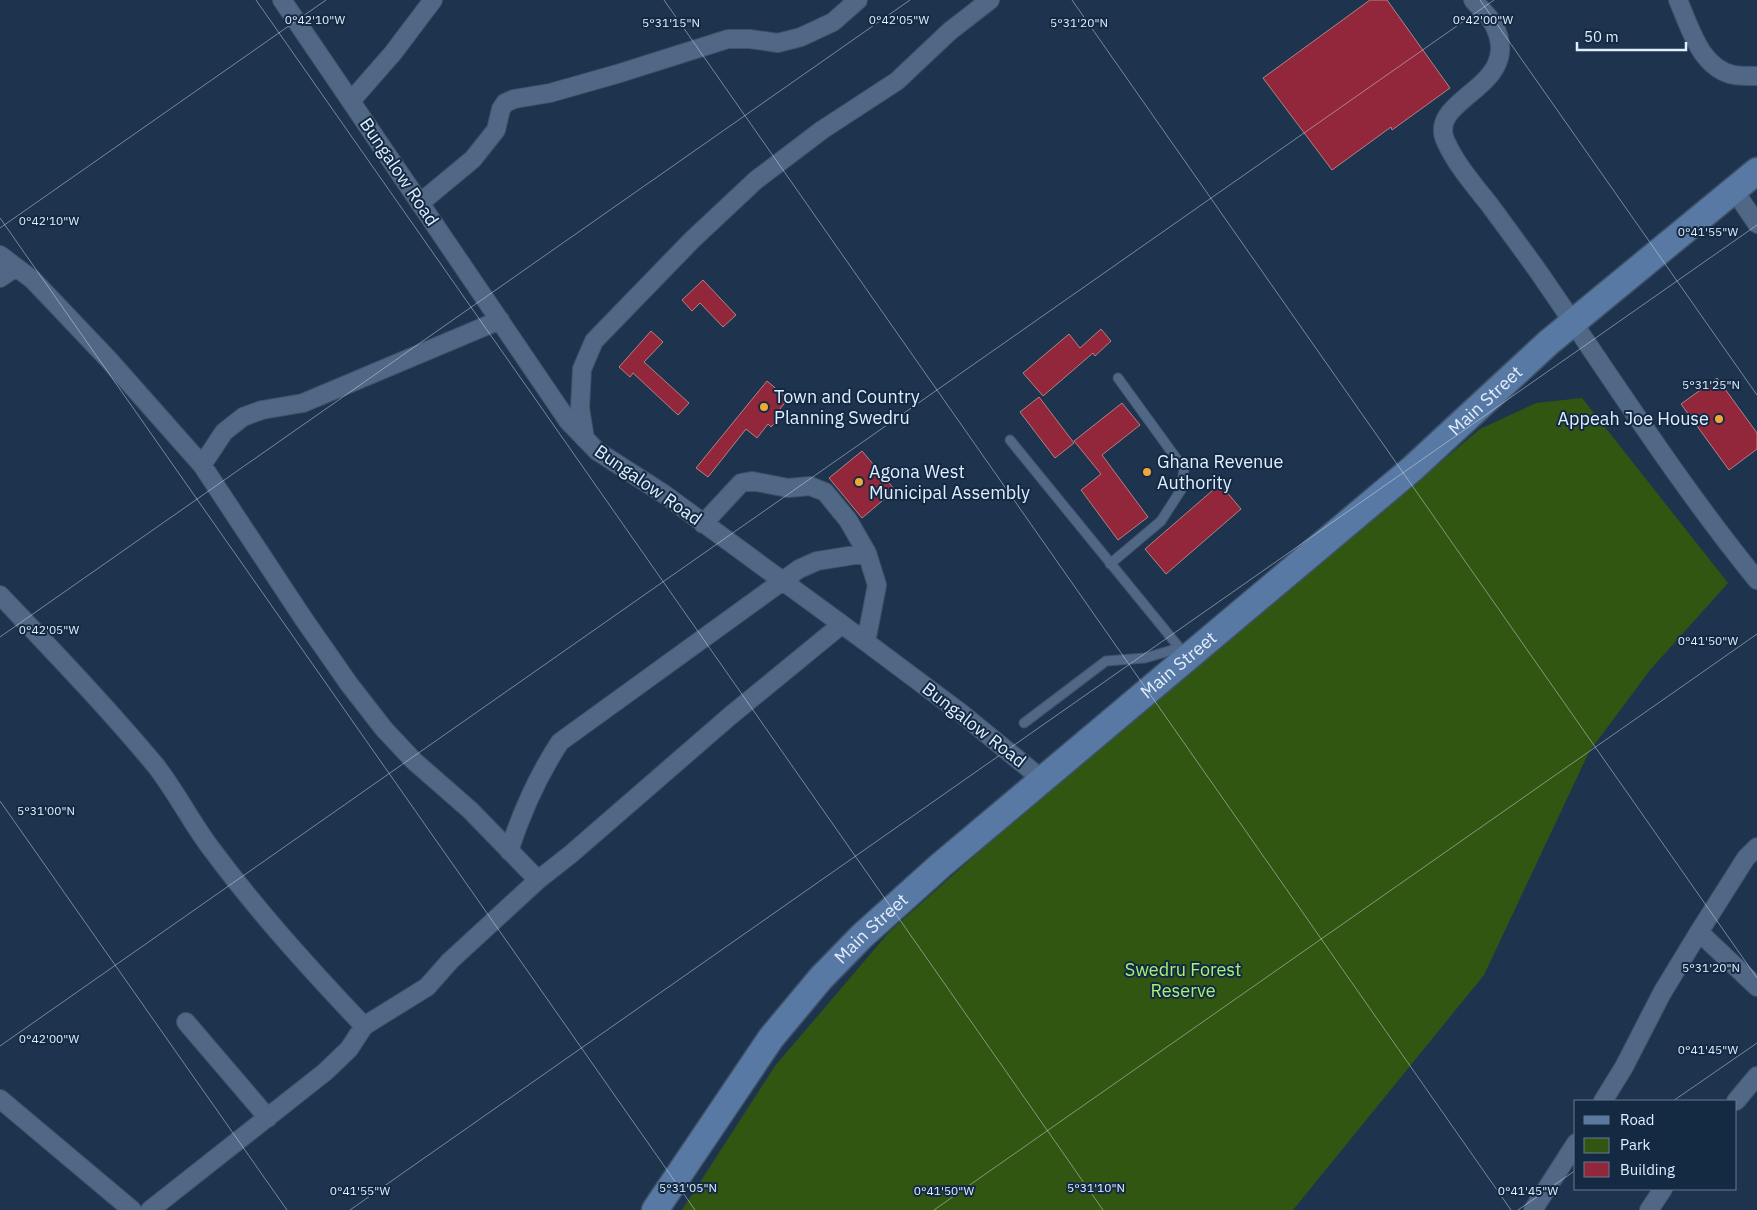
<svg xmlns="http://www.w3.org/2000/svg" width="1757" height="1210" font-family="'IBM Plex Sans',sans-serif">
<rect width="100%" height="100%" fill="#1e344e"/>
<path fill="#315611" d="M1582 398 1728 583 1650 670 1589 752 1484 975 1293 1210H682L775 1066 890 931 989 843 1480 429 1536 403Z"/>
<path fill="#92263b" stroke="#b08386" d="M1370 0H1387L1450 88 1392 130 1391 127 1332 170 1263 78Z
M703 280 736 315 723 327 700 303 692 311 682 300Z
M1101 329 1111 341 1095 356 1093 353 1043 396 1023 373 1069 334 1080 348Z
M651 331 663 342 644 362 689 403 678 415 633 373 630 377 619 367Z
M1717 378 1757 433V449L1729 470 1681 404Z
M767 381 788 399 775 415 779 418 771 427 768 424 757 438 746 429 708 477 696 468Z
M1039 397 1074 443 1055 458 1020 412Z
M1122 403 1140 425 1102 455 1148 517 1118 540 1081 490 1101 474 1074 441Z
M862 451 895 490 862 518 829 478Z
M1220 484 1241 509 1166 574 1145 549Z"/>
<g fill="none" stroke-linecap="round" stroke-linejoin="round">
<g stroke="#3f5268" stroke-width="11">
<path id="lane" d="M1010 440 1187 657
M1110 564 1161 521 1181 490 1184 469 1118 378
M1024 723 1106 661 1145 658 1179 648"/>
</g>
<g stroke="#3f5268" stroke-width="20">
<path id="street" d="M282 0 568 421 597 451 664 494 866 642 961 713 1043 780
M1473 0C1479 7 1488 15 1493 23 1528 88 1424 97 1446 142 1456 164 1473 184 1489 204 1506 227 1523 250 1540 274 1611 377 1678 483 1757 580
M1678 0C1690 27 1700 68 1734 75 1741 76 1750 76 1757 76
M351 101 393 53 433 0
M1734 190 1757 224
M420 203 473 159 496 130 501 109 505 103 514 99 550 93 617 74 728 39H750L778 43 801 37 833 22 858 0
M0 255 33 280 109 360 202 465 303 618 349 684 384 729 414 761 470 810 538 880
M0 278 15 268
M585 439 580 408 582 369 594 341 692 240 756 180 822 130 897 81 950 31 990 0
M202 465 224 432 243 417 262 410 303 403 500 320
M703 524 741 483 752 481 788 488 810 486 825 492 848 520 867 553 877 585 866 642
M0 595C53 651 107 707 156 766 177 793 192 824 213 851 259 913 311 970 364 1026
M509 851C522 811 537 777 560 742L799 569 817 561 867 553
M1699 932 1757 987
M186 1022 268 1118
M0 1099 132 1210
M1603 1101 1624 1067 1662 993 1699 932 1746 858 1757 847
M1736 1101 1757 1076
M150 1210 325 1072 349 1049 364 1026 427 987 450 961 538 880 571 854 730 716 841 625
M1533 1210 1576 1143
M1649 1210 1663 1189"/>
</g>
<g stroke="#3f5268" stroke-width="29">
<g id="primary">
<path id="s1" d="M655 1210 771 1038 821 978 862 936 941 865 1413 468 1548 343 1757 171"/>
</g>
</g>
<use href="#lane" stroke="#506785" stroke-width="9"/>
<use href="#street" stroke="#506785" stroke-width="18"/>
<use href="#primary" stroke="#5779a4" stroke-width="26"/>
</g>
<path fill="none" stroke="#e0eeff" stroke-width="1" stroke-opacity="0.45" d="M256 0 1103 1210M664 0 1511 1210M1072 0 1757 978M1480 0 1757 395M0 218 695 1210M0 228 326 0M0 637 910 0M0 801 287 1210M0 1046 1494 0M1673 1101 1757 1043M350 1210 1757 225M934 1210 1757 634M1518 1210 1576 1170"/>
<g fill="#eda83c" stroke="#142a43" stroke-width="2">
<circle cx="764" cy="407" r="5"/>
<circle cx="1719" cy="419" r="5"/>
<circle cx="1147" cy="472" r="5"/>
<circle cx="859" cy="482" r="5"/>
</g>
<g text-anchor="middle" stroke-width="4" stroke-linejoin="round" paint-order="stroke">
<g font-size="18" fill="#e0eeff" stroke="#142a43">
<text transform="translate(399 172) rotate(56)" y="6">Bungalow Road</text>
<text dy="6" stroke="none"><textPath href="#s1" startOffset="1166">Main Street</textPath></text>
<text transform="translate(648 485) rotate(35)" y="6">Bungalow Road</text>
<text dy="6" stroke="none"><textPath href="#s1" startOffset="761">Main Street</textPath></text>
<text transform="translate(974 725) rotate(38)" y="6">Bungalow Road</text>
<text dy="6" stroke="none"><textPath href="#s1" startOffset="356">Main Street</textPath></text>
</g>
<g font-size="18" fill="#e0eeff" stroke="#142a43" text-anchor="start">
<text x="774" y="403">Town and Country<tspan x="774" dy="21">Planning Swedru</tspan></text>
<text x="1709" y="425" text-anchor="end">Appeah Joe House</text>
<text x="1157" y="468">Ghana Revenue<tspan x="1157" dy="21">Authority</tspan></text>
<text x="869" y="478">Agona West<tspan x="869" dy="21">Municipal Assembly</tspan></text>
</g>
<g font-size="18" fill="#a8f176" stroke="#142a43">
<text x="1183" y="976">Swedru Forest<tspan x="1183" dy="21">Reserve</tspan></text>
</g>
</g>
<g font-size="12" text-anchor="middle" fill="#e0eeff" stroke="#142a43" stroke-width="4" stroke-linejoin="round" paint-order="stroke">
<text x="899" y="24">0°42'05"W</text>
<text x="315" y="24">0°42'10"W</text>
<text x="1483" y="24">0°42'00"W</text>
<text x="671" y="27">5°31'15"N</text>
<text x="1079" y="27">5°31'20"N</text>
<text x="49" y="225">0°42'10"W</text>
<text x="1708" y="236">0°41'55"W</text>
<text x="1711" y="389">5°31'25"N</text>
<text x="49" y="634">0°42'05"W</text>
<text x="1708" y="645">0°41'50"W</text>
<text x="46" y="815">5°31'00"N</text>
<text x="1711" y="972">5°31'20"N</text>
<text x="49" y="1043">0°42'00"W</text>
<text x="1708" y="1054">0°41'45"W</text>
<text x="688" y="1192">5°31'05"N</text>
<text x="1096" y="1192">5°31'10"N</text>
<text x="360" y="1195">0°41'55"W</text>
<text x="944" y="1195">0°41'50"W</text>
<text x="1528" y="1195">0°41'45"W</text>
</g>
<rect x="1574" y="1100" width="162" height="90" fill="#142a43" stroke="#66788e"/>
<rect x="1584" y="1116" width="25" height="8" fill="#5779a4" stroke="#66788e"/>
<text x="1620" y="1125" font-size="15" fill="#e0eeff">Road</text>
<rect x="1584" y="1138" width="25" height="15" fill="#315611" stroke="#66788e"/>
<text x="1620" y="1150" font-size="15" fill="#e0eeff">Park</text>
<rect x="1584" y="1162" width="25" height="15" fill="#92263b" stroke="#66788e"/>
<text x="1620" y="1175" font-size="15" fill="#e0eeff">Building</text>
<path d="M1577 42v8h109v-8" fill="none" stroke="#e0eeff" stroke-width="2.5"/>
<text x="1584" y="42" font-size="15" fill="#e0eeff" stroke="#142a43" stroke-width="4" paint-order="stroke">50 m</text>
</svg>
